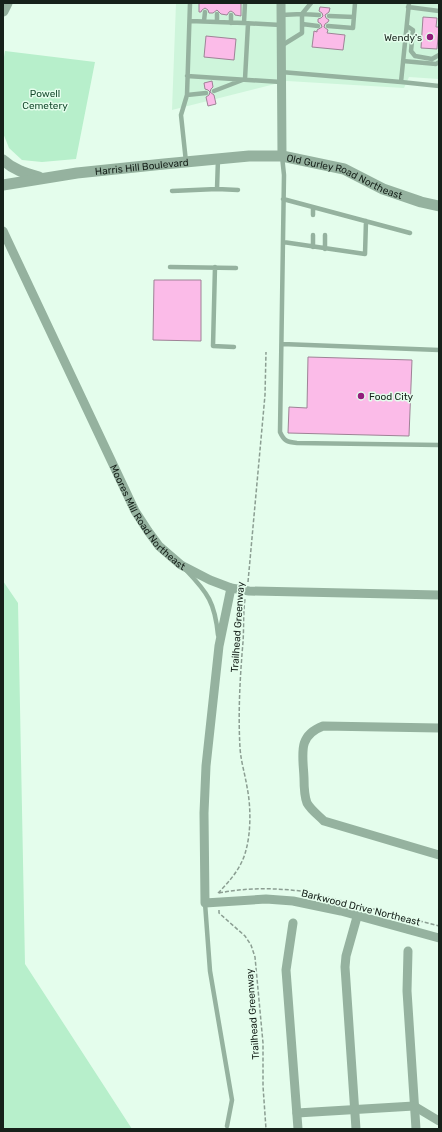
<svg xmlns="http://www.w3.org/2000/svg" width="442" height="1132" font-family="Rubik,sans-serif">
<rect width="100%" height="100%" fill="#e4fdec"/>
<path fill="#cef5db" d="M176 3H439V79L409 77 404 88 287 81 172 110Z"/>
<path fill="#b7efcb" d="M5 51 95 62 76 159 42 162 22 160 9 148 3 133V63Z
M3 581 18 603 25 964 132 1129H3Z"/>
<path fill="#fbbbe8" stroke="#9e8396" d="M199 3H241V16L235 15 234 13 231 11 229 12 227 15 221 14 217 10 213 13H209L208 10 205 8 202 10 201 12H199Z
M320 7 330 8 329 12 325 15 326 18 329 20 328 22 325 24 324 27 328 30 327 33 345 35 343 50 312 47 314 31 317 32V30L322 27 321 24 318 22V19L321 18 323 16 322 13 319 11Z
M423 17 437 18 436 27H439L437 49 421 48Z
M206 36 236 39 234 60 204 57Z
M212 81 213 87 211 89 210 92 214 95 216 104 208 106 206 97 209 95 210 92 208 90 205 89 204 83Z
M154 280H201V341L153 340Z
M308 357 412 360 409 436 288 433 289 407 307 408Z"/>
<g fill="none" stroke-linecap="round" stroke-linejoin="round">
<path stroke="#8b9e92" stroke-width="1.5" stroke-dasharray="4 2" stroke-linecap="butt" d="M248 582 265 395 266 352
M218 893C230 881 242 867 246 850 251 832 251 806 247 787 245 774 241 762 240 748 238 713 240 677 243 642 244 628 243 614 245 599
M219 893C249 887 279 888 308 892L439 926
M219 910V913L245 936 251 945 255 957 263 1043V1086L266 1129"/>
<path stroke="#95b29f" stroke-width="4.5" d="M245 3 244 23 281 25
M408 7 439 11
M302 14 319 15
M302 14 311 3
M329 16 354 17
M190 21 244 23
M204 21 205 12
M217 22V14
M231 23V15
M302 24 318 26
M328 26 353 28 355 3
M407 26 413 30 411 51 415 56 432 59 439 55
M281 46 302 33V14L281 15
M403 61 436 64 439 62
M281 72 401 82 409 3
M187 76 281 82
M401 82 439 86
M214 91 245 79 248 24
M187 95 206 93
M282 156 284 175 280 432C284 441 287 442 297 443L439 445
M186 162 181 115 187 95 190 3
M217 189 218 159
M172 191 217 189 238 190
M283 199 410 233
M313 207V215
M313 235V247
M325 235V249
M283 242 365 254 366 221
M170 267 236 268
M215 267 213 346 234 347
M282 344 439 350
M186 570C208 593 215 603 218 635
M205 903 210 971 232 1100 227 1126"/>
<g stroke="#95b29f" stroke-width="9">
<path d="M281 3 282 156"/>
<path id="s1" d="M3 231 135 511 148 531 159 546 181 565 210 580 231 588 249 591 439 595"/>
<path d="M231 588 219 646 206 766 204 813 205 903 266 899 293 901 341 911 439 938"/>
<path d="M439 728 323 726C297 736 303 754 304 778 304 786 304 795 307 803 311 810 318 815 324 821L439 855"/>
<path d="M293 923 286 970 298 1129"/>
<path d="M408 951 407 991 416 1129"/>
<path d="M297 1113 414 1106 439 1121"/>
<path d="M356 1129 345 967 346 956 357 917"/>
</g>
<g stroke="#95b29f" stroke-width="11">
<path d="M3 11 7 3"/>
<path d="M3 160C14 170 25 173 39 177"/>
<path id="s2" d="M3 185 77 173 164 164 249 156H282L344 169 383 189 421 202 439 206"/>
</g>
</g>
<g fill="#921d7c" stroke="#e4fdec" stroke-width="1.5">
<circle cx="430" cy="37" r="4"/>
<circle cx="361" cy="396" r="4"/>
</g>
<g text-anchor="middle" stroke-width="3" stroke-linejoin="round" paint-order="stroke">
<g font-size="10" fill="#16211a" stroke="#e4fdec" text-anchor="end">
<text x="422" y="41">Wendy's</text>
<text x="369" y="400" text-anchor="start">Food City</text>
</g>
<g font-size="10" fill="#184c30" stroke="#e4fdec">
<text x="45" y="97">Powell<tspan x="45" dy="12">Cemetery</tspan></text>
</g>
<g font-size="10" fill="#16211a" stroke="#e4fdec">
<text dy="4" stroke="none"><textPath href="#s2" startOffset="140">Harris Hill Boulevard</textPath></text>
<text dy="4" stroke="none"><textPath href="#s2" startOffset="347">Old Gurley Road Northeast</textPath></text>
<text dy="4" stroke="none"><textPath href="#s1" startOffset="322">Moores Mill Road Northeast</textPath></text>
<text transform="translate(237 627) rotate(-86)" y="4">Trailhead Greenway</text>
<text transform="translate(361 907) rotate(14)" y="4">Barkwood Drive Northeast</text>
<text transform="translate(252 1014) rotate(-94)" y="4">Trailhead Greenway</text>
</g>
</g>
<rect width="442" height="1132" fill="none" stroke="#16211a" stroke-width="8"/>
</svg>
